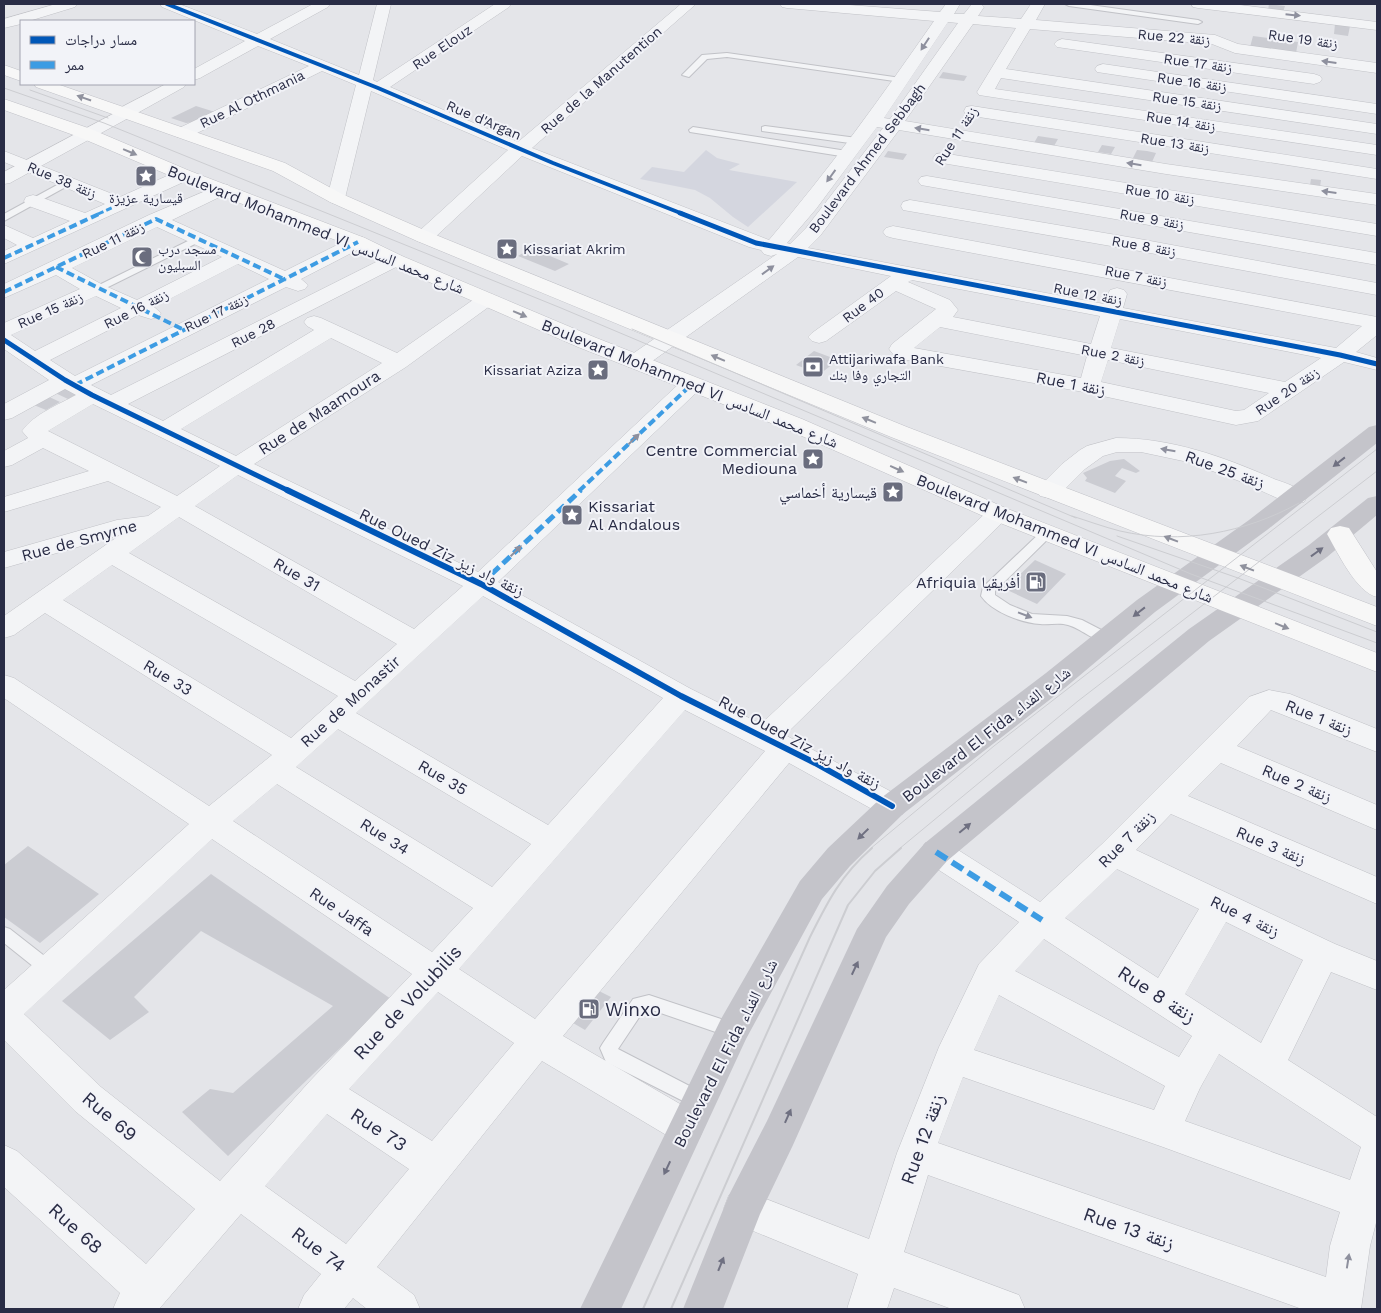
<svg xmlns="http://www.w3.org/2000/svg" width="1381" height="1313" font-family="'Work Sans','Noto Naskh Arabic',sans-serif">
<rect width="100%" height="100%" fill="#e4e5e9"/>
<path fill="#d4d6df" d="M706 150 717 158 740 164 729 170 797 182 748 227 733 217 710 198 695 190 640 179 652 167 684 172Z"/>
<path fill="#cbccd2" d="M1269 4 1285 6 1283 12 1268 10Z
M1335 24 1350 26 1348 36 1334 34Z
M1253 36 1298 42 1296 53 1250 47Z
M943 72 967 76 964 81 939 78Z
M196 106 215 112 195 122 186 123 171 118Z
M1038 136 1058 139 1054 146 1034 143Z
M1102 145 1115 147 1111 154 1098 152Z
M1137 150 1147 151 1156 153 1152 162 1133 158Z
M888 151 907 154 903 160 884 157Z
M1311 179 1321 180 1320 187 1310 185Z
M531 248 569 264 555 271 518 256Z
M814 351 838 360 820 374 796 365Z
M62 383 81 392 68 399 49 390Z
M43 394 60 402 46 410 29 403Z
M1124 459 1140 471 1136 473 1122 468 1115 476 1126 481 1115 493 1085 481 1087 478 1083 473 1110 461Z
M1035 560 1066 574 1037 604 1005 589Z
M28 846 99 894 40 943 4 917V865Z
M211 874 391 999 228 1156 182 1112 210 1089 233 1093 333 1006 201 931 134 997 149 1012 110 1040 62 1001Z
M593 988 611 997 585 1030 568 1020Z"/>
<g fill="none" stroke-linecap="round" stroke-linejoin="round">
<g stroke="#c1c2c7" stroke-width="2">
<path id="service" d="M1065 4H1083L1198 20 1202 22 1198 24 1069 6Z
M727 53 901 78 905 80 901 82 727 57 707 59 689 77 682 75 702 55Z
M765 126 857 138 861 141 857 144 762 131V127Z
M693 127 847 151 851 154 847 157 690 132 689 130Z
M68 179 71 180V184L4 221V214Z
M198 236 201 237V241L100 291H92L91 289Z
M1047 529 1053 533 1051 536 995 591V595L1010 605 1032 614 1067 616 1082 620 1111 635 1113 638 1111 641C1097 645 1081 628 1068 625 1059 622 1050 625 1040 624 1022 623 992 612 981 596L983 587 1043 530Z
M4 927 10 929 56 965 58 970 56 975 50 977 44 975 4 943Z
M649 995 739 1025 742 1030 739 1035 733 1038 649 1009 644 1010 618 1049 705 1094 708 1100 705 1106 699 1108 693 1106 606 1062 600 1048 603 1043 633 999Z"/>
</g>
<g stroke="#c1c2c7" stroke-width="1">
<path id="minor" d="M56 4H77L75 7 29 21H21V24L4 28V19Z
M160 4H179L257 34 313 4H330L328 7 270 39 359 75 377 4H391L373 80 377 82 495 4H511L509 7 390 87 518 142 681 4H696L532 148 769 240C829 170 882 96 934 21L787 8 782 7 780 4H836L940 12 946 4H960L954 14H964L972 4H981L984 7 978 16 1021 19 1031 4H1045L1036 20 1215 35 1238 44 1377 63V73L1235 53 1212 44 1030 29 1006 69 1377 124V134L1001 78 995 89 1377 145V155L979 95 977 92 1016 28 973 24 905 121 1166 164 1377 194V205L1166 174 899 130 820 236 808 248 1104 304 1110 290 1117 288 1124 290 1127 294 1123 308 1336 348 1362 326 893 238 886 236 883 232 886 228 893 226 1377 317V335L1356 352 1377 358V370L1344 362 1258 421 1236 425 1089 393 896 358 889 349 892 344 936 309 896 291 826 341 819 343 812 341 808 337 812 333 891 276 798 257 644 367 636 368 628 367 625 362 628 357 777 254 771 256 764 254 761 250 749 247 522 156 431 241 424 243 417 241 414 237 417 233 508 150 371 91 345 198 342 202 336 204 330 202 327 198 356 85 322 71 189 137H177L174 133 177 129 309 66 258 46 200 78 194 80V69L245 41 162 7ZM948 22 958 23 890 119 884 118ZM877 127 883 128 806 228 790 244 787 243 816 209ZM912 280 1100 316 1091 344 953 317 958 310 950 300 908 282ZM1120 319 1321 358 1285 382 1111 348ZM940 327 1087 356 1081 378 914 348ZM1108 360 1269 393 1244 410 1236 411 1101 382Z
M1191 4H1232L1377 22V30L1198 8 1193 7Z
M1062 39 1314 74 1320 76 1322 79 1320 82 1314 84 1057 47 1054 44 1057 41Z
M1103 64 1377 104V114L1097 72 1095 69 1097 66Z
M166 84H186L184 87 132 116H120L118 112 120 108Z
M972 106 1377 169V179L966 115 964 111 966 107Z
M4 151 120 197 178 171 184 170 190 171 193 175 190 179 4 264V251L17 245 4 238V225L33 238 70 221 26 205 24 201 26 197 33 195 40 197 85 213 105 204 4 162Z
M942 153 1377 224V236L936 162 933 158 936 154Z
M927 176 1377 253V265L921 185 918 181 921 177Z
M222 184 228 185 231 189 228 193 172 220 285 271 351 238 358 236 365 238 368 242 365 246 301 279 308 285 305 289 298 291 286 287 91 385 111 395 388 256 395 254 402 256 405 260 402 264 128 404 163 421 314 330 307 326 304 322 307 318 314 316 321 318 397 353 480 295 487 293 494 295 497 299 494 303 406 367 254 464 478 572 683 380 691 378 699 380 702 385 699 390 498 582 691 689 761 724 990 509 999 506 1008 509 1011 514 785 735 903 798 907 806 903 814 892 818 881 814 789 763 563 1036 699 1115 704 1127 699 1139 686 1144 673 1139 542 1061 377 1267 414 1295 420 1309H367L353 1298 344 1309H298L304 1295 321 1274 241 1214 159 1309H113L120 1293 4 1187V1145L17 1151 146 1264 195 1209 75 1111 4 1040V990L189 824 4 698V675L14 678 209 806 272 755 45 613 14 635 4 638V616L120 535 4 568V552L117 520 148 516 161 507 108 481 4 512V497L89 471 43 448 12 465 4 467V451L28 438 22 431C34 414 58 405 76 395L65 389 12 418 4 420V404L49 380 4 349V323L80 289 56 275 4 298V284L149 215ZM157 227 222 257 137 300 103 285 72 268ZM238 264 269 279 75 376 50 360 138 315 151 319 158 317 161 313 154 307ZM96 296 121 308 35 351 11 335ZM331 338 382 363 236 456 181 429ZM93 404 220 466 177 496 48 431ZM238 475 463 586 414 629 195 506ZM179 517 397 644 355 681 129 553ZM112 565 338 696 291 738 63 600ZM483 596 663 698 548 825 356 713ZM685 710 765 751 535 1019 459 969ZM338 729 531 844 492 887 296 767ZM277 784 473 908 432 952 233 821ZM212 839 412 974 310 1081 220 1181 101 1087 24 1014ZM438 992 514 1043 432 1141 349 1089ZM327 1114 409 1169 346 1244 265 1186Z
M910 200 1134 238 1377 283V295L1134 250 903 210 901 206 903 202Z
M1116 438C1172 438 1224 457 1274 479 1285 483 1300 487 1307 497L1304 502 1295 504 1286 502 1242 482 1188 462 1141 452H1117L1103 456 1085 469 1058 496 1049 498 1040 496 1037 491 1040 486 1062 464 1080 450 1087 446Z
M1269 690 1290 694 1377 729V752L1271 710 1237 746 1377 805V830L1221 763 1188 796 1377 877V904L1171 814 1136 850 1335 944 1377 961V990L1331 972 1288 1060 1377 1117V1219L1370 1246 1361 1309H1302L928 1175 904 1252 1019 1295 1025 1309H952L894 1288 887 1309H847L858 1274 729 1221 724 1208 729 1195 743 1190 869 1239 897 1153 939 1047 979 964 1019 922 925 861 920 852 925 843 936 840 947 843 1040 902 1102 844 1249 697ZM1117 869 1199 909 1158 978 1065 918ZM1226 922 1303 960 1261 1043 1185 994ZM1044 939 1192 1036 1179 1057 1015 971ZM999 995 1165 1086 1154 1110 974 1050ZM1219 1054 1361 1147 1350 1180 1185 1121 1200 1088ZM963 1077 1163 1147 1340 1212 1330 1246 1326 1277 938 1143Z"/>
</g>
<g stroke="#c1c2c7" stroke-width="1">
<path id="tertiary" d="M126 107 132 108 134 112 132 116 10 183 4 184V172Z"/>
</g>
<g stroke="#c0c1c7" stroke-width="1">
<path id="primary" d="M4 65 21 71V81L4 75Z
M34 84H57L285 163 342 194 431 233 907 427 1377 607V626L891 437 417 241 330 202 273 171 36 87Z
M4 99 91 129 190 171 365 238 402 256 594 337 802 419 1008 509 1377 653V672L990 519 786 429 578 347 388 264 351 246 178 179 79 137 4 110Z
M1340 526 1349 528 1377 572V597C1356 592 1338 553 1327 534L1331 528Z"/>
</g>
<use href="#service" fill="#f3f4f6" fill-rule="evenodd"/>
<use href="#minor" fill="#f3f4f6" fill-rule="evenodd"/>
<use href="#tertiary" fill="#f3f4f6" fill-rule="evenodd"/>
<path fill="#c4c4ca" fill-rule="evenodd" d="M1377 425V443L1267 530 1155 612 1066 687 903 814 850 866 822 899 746 1039 621 1309H580L721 1019 800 881 828 848 881 798 1046 673 1137 600 1249 520 1369 427Z
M1377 496V515L1327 557 1209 641 947 861 909 904 886 937 793 1145 760 1214 723 1309H683L729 1195 767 1121 857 929 887 886 925 843 1189 629 1309 545 1368 498Z"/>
<use href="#primary" fill="#f7f7f7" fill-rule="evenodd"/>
<path stroke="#cccdd1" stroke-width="1" d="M4 88 104 123 561 308 1191 574 1377 643
M30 90 108 118
M632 329 1076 518
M1072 516C1088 521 1104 527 1120 531 1181 545 1245 533 1299 503
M1117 536 1238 578 1377 632
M870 849 994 746 1377 449
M899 849 1078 701 1377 471"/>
<path stroke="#cccdd1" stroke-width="2" d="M643 1309 810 937C828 901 841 875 872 848
M671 1309 848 905 875 871 901 848"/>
<path stroke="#3d9ce3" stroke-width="3" stroke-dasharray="6 3" stroke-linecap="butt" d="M98 214 120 204"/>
<path stroke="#3d9ce3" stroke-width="4" stroke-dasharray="8 4" stroke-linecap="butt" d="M4 258 101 213
M56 267 182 329
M4 292 156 219 286 280
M75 385 358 242
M579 491 691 385"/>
<path stroke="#3d9ce3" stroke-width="5" stroke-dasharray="10 5" stroke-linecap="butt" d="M481 584 581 490"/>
<path stroke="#3d9ce3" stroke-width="6" stroke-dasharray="13 6" stroke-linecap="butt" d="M936 852 1042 920"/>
<g stroke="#f2f3f8" stroke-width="5.5">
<path id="cycleway-far2" d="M167 4 378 88 553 163 683 214"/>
</g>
<g stroke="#f2f3f8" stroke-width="8">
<path id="cycleway-far1" d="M680 213 756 243 1340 355 1377 364
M4 340 65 380 92 395 289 491"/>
</g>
<g stroke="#f2f3f8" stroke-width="9">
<path id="cycleway" d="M287 490 481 584 681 696 815 763 892 806"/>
</g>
<use href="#cycleway-far2" stroke="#0057b8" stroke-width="4"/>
<use href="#cycleway-far1" stroke="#0057b8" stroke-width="5"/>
<use href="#cycleway" stroke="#0057b8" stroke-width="6"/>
</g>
<defs><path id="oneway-solid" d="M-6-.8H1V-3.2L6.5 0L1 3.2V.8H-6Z" transform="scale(1.25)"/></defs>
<g fill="#8e909e">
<use href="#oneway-solid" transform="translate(1293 15) rotate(6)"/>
<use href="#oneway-solid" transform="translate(925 44) rotate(123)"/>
<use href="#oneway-solid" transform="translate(1329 62) rotate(-172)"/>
<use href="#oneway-solid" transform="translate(922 129) rotate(-171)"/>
<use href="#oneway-solid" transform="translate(1134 164) rotate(-171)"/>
<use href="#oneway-solid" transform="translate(831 176) rotate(126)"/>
<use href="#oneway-solid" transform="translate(1329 192) rotate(-172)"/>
<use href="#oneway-solid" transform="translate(768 270) rotate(-36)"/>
<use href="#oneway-solid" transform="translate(634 439) rotate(-44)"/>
<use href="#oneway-solid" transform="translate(1168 450) rotate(-170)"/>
<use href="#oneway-solid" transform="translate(516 551) rotate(-44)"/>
<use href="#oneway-solid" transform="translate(1025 615) rotate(21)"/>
<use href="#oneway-solid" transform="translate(1348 1261) rotate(-81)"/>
</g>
<g fill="#90929e">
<use href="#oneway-solid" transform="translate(84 98) rotate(-161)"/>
<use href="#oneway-solid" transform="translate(130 152) rotate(23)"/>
<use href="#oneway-solid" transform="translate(520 314) rotate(23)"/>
<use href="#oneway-solid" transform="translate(718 358) rotate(-157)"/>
<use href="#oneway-solid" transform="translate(869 420) rotate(-158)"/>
<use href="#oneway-solid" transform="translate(897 469) rotate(24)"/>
<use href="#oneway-solid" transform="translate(1020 480) rotate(-159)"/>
<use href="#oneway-solid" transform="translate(1171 539) rotate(-159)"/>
<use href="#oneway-solid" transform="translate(1247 568) rotate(-159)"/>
<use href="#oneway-solid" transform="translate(1282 626) rotate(22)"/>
</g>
<g fill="#6f7081">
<use href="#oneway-solid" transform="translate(1339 462) rotate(142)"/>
<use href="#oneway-solid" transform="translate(1317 552) rotate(-36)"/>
<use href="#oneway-solid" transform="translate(1139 612) rotate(142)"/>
<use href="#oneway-solid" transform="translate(965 828) rotate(-40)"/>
<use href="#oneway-solid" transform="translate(863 834) rotate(136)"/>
<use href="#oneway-solid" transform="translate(855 968) rotate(-65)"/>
<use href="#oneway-solid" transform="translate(788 1116) rotate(-66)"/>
<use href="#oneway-solid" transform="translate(667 1168) rotate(115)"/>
<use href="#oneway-solid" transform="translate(721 1264) rotate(-68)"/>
</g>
<defs>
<g id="sight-square" transform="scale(1.125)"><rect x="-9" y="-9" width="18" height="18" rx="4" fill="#6a6d7e" stroke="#f2f3f8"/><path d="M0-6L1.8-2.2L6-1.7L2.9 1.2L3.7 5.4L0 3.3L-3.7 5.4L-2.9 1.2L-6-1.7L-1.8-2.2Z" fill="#fff"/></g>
<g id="mosque-square" transform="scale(1.125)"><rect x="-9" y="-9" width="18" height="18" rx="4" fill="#6a6d7e" stroke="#f2f3f8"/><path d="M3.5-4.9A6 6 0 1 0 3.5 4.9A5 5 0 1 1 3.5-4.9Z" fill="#fff"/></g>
<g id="bank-square" transform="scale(1.125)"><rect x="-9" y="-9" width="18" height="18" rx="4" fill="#6a6d7e" stroke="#f2f3f8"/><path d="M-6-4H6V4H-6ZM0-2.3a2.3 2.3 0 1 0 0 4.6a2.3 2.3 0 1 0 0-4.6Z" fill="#fff"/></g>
<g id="fuel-square" transform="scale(1.125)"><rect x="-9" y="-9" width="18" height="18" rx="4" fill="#6a6d7e" stroke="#f2f3f8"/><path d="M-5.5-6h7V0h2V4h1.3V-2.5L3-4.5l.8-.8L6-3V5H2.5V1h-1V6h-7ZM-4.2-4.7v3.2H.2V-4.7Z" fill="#fff"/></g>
</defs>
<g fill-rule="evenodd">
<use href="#sight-square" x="146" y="176"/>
<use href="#sight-square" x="507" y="249"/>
<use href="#mosque-square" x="142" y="257"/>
<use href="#bank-square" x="813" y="367"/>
<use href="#sight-square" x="598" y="370"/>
<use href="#sight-square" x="813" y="459"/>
<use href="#sight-square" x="893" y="492"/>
<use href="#sight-square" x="572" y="515"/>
<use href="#fuel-square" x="1036" y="582"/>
<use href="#fuel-square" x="589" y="1009"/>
</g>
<g text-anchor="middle" stroke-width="4" stroke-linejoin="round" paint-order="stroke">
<g font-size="14" fill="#292c45" stroke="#f2f3f8">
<text transform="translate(1174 37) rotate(5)" y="5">Rue 22 زنقة</text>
<text transform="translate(1303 39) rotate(8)" y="5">Rue 19 زنقة</text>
<text transform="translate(442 47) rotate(-34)" y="5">Rue Elouz</text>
<text transform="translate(1198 63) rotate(8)" y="5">Rue 17 زنقة</text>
<text transform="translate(601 80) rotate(-41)" y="5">Rue de la Manutention</text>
<text transform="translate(1192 82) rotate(8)" y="5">Rue 16 زنقة</text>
<text transform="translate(252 99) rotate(-26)" y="5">Rue Al Othmania</text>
<text transform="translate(1187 101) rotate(8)" y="5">Rue 15 زنقة</text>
<text transform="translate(484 120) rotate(23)" y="5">Rue d'Argan</text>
<text transform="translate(1181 121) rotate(9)" y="5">Rue 14 زنقة</text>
<text transform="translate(956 136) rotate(-57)" y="5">Rue 11 زنقة</text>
<text transform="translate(1175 143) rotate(9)" y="5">Rue 13 زنقة</text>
<text transform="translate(867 158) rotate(-53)" y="5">Boulevard Ahmed Sebbagh</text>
<text transform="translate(62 180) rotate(23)" y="5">Rue 38 زنقة</text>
<text transform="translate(1160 194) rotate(9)" y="5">Rue 10 زنقة</text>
<text transform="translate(1152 219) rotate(10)" y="5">Rue 9 زنقة</text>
<text transform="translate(113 240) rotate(-26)" y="5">Rue 11 زنقة</text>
<text transform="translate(1144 246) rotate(10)" y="5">Rue 8 زنقة</text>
<text transform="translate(1136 276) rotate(11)" y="5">Rue 7 زنقة</text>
<text transform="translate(1088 294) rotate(11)" y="5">Rue 12 زنقة</text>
<text transform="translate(863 305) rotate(-37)" y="5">Rue 40</text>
<text transform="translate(136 309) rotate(-27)" y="5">Rue 16 زنقة</text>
<text transform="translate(50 310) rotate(-24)" y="5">Rue 15 زنقة</text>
<text transform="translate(216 313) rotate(-26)" y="5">Rue 17 زنقة</text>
<text transform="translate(253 333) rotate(-27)" y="5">Rue 28</text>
<text transform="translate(1113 355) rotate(11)" y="5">Rue 2 زنقة</text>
<text transform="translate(1287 391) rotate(-34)" y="5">Rue 20 زنقة</text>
</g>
<g font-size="14" fill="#292c45" stroke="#f2f3f8" text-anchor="start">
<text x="146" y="203" text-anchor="middle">قيسارية عزيزة</text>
<text x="158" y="254">مسجد درب<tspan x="158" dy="16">السبليون</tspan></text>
<text x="523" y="254">Kissariat Akrim</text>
<text x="829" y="364">Attijariwafa Bank<tspan x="829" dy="16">التجاري وفا بنك</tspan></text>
<text x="582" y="375" text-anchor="end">Kissariat Aziza</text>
</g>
<g font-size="16" fill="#292c45" stroke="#f2f3f8">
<text transform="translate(316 229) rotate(22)" y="6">Boulevard Mohammed VI شارع محمد السادس</text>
<text transform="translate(690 383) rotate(22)" y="6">Boulevard Mohammed VI شارع محمد السادس</text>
<text transform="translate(1071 383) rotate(11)" y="6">Rue 1 زنقة</text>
<text transform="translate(319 412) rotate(-33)" y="6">Rue de Maamoura</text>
<text transform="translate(1225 469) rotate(20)" y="6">Rue 25 زنقة</text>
<text transform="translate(1065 538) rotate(22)" y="6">Boulevard Mohammed VI شارع محمد السادس</text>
<text transform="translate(79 540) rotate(-15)" y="6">Rue de Smyrne</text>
<text transform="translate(442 552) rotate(26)" y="6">Rue Oued Ziz زنقة واد زيز</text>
<text transform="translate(297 574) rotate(30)" y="6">Rue 31</text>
<text transform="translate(168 677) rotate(31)" y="6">Rue 33</text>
<text transform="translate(350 701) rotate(-42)" y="6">Rue de Monastir</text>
<text transform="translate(1319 717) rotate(22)" y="6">Rue 1 زنقة</text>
<text transform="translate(986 734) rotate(-38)" y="6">Boulevard El Fida شارع الفداء</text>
<text transform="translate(800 742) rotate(28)" y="6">Rue Oued Ziz زنقة واد زيز</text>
<text transform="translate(443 777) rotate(30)" y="6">Rue 35</text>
<text transform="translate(1297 783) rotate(23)" y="6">Rue 2 زنقة</text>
<text transform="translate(385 836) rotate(32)" y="6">Rue 34</text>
<text transform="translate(1126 839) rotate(-45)" y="6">Rue 7 زنقة</text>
<text transform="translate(1271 845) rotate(23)" y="6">Rue 3 زنقة</text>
<text transform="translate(342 911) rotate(34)" y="6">Rue Jaffa</text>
<text transform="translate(1245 916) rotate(26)" y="6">Rue 4 زنقة</text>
<text transform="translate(725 1053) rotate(-63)" y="6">Boulevard El Fida شارع الفداء</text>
</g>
<g font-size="16" fill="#292c45" stroke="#f2f3f8" text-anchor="end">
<text x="797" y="456">Centre Commercial<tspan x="797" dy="18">Mediouna</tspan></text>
<text x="877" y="498">قيسارية أخماسي</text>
<text x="588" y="512" text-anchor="start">Kissariat<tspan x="588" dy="18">Al Andalous</tspan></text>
<text x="1020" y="588">Afriquia أفريقيا</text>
</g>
<g font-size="19" fill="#292c45" stroke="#f2f3f8">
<text transform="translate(1157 994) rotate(33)" y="7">Rue 8 زنقة</text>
<text transform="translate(407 1002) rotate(-47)" y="7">Rue de Volubilis</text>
<text transform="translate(110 1116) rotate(40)" y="7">Rue 69</text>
<text transform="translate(379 1129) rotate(33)" y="7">Rue 73</text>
<text transform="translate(922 1139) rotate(-70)" y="7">Rue 12 زنقة</text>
<text transform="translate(76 1228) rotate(42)" y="7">Rue 68</text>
<text transform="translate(1129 1228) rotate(19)" y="7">Rue 13 زنقة</text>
<text transform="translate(319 1249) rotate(37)" y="7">Rue 74</text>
</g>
<g font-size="19" fill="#292c45" stroke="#f2f3f8" text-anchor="start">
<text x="605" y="1016">Winxo</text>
</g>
</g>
<rect width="1381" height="1313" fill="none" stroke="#292c45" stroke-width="10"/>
<rect x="20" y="20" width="175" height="65" fill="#f2f3f8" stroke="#a2a3b0"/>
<rect x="30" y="36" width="25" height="8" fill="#0057b8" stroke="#a2a3b0"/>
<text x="65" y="45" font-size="15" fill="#292c45">مسار دراجات</text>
<rect x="30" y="61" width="25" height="8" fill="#3d9ce3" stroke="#a2a3b0"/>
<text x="65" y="70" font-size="15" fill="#292c45">ممر</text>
</svg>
